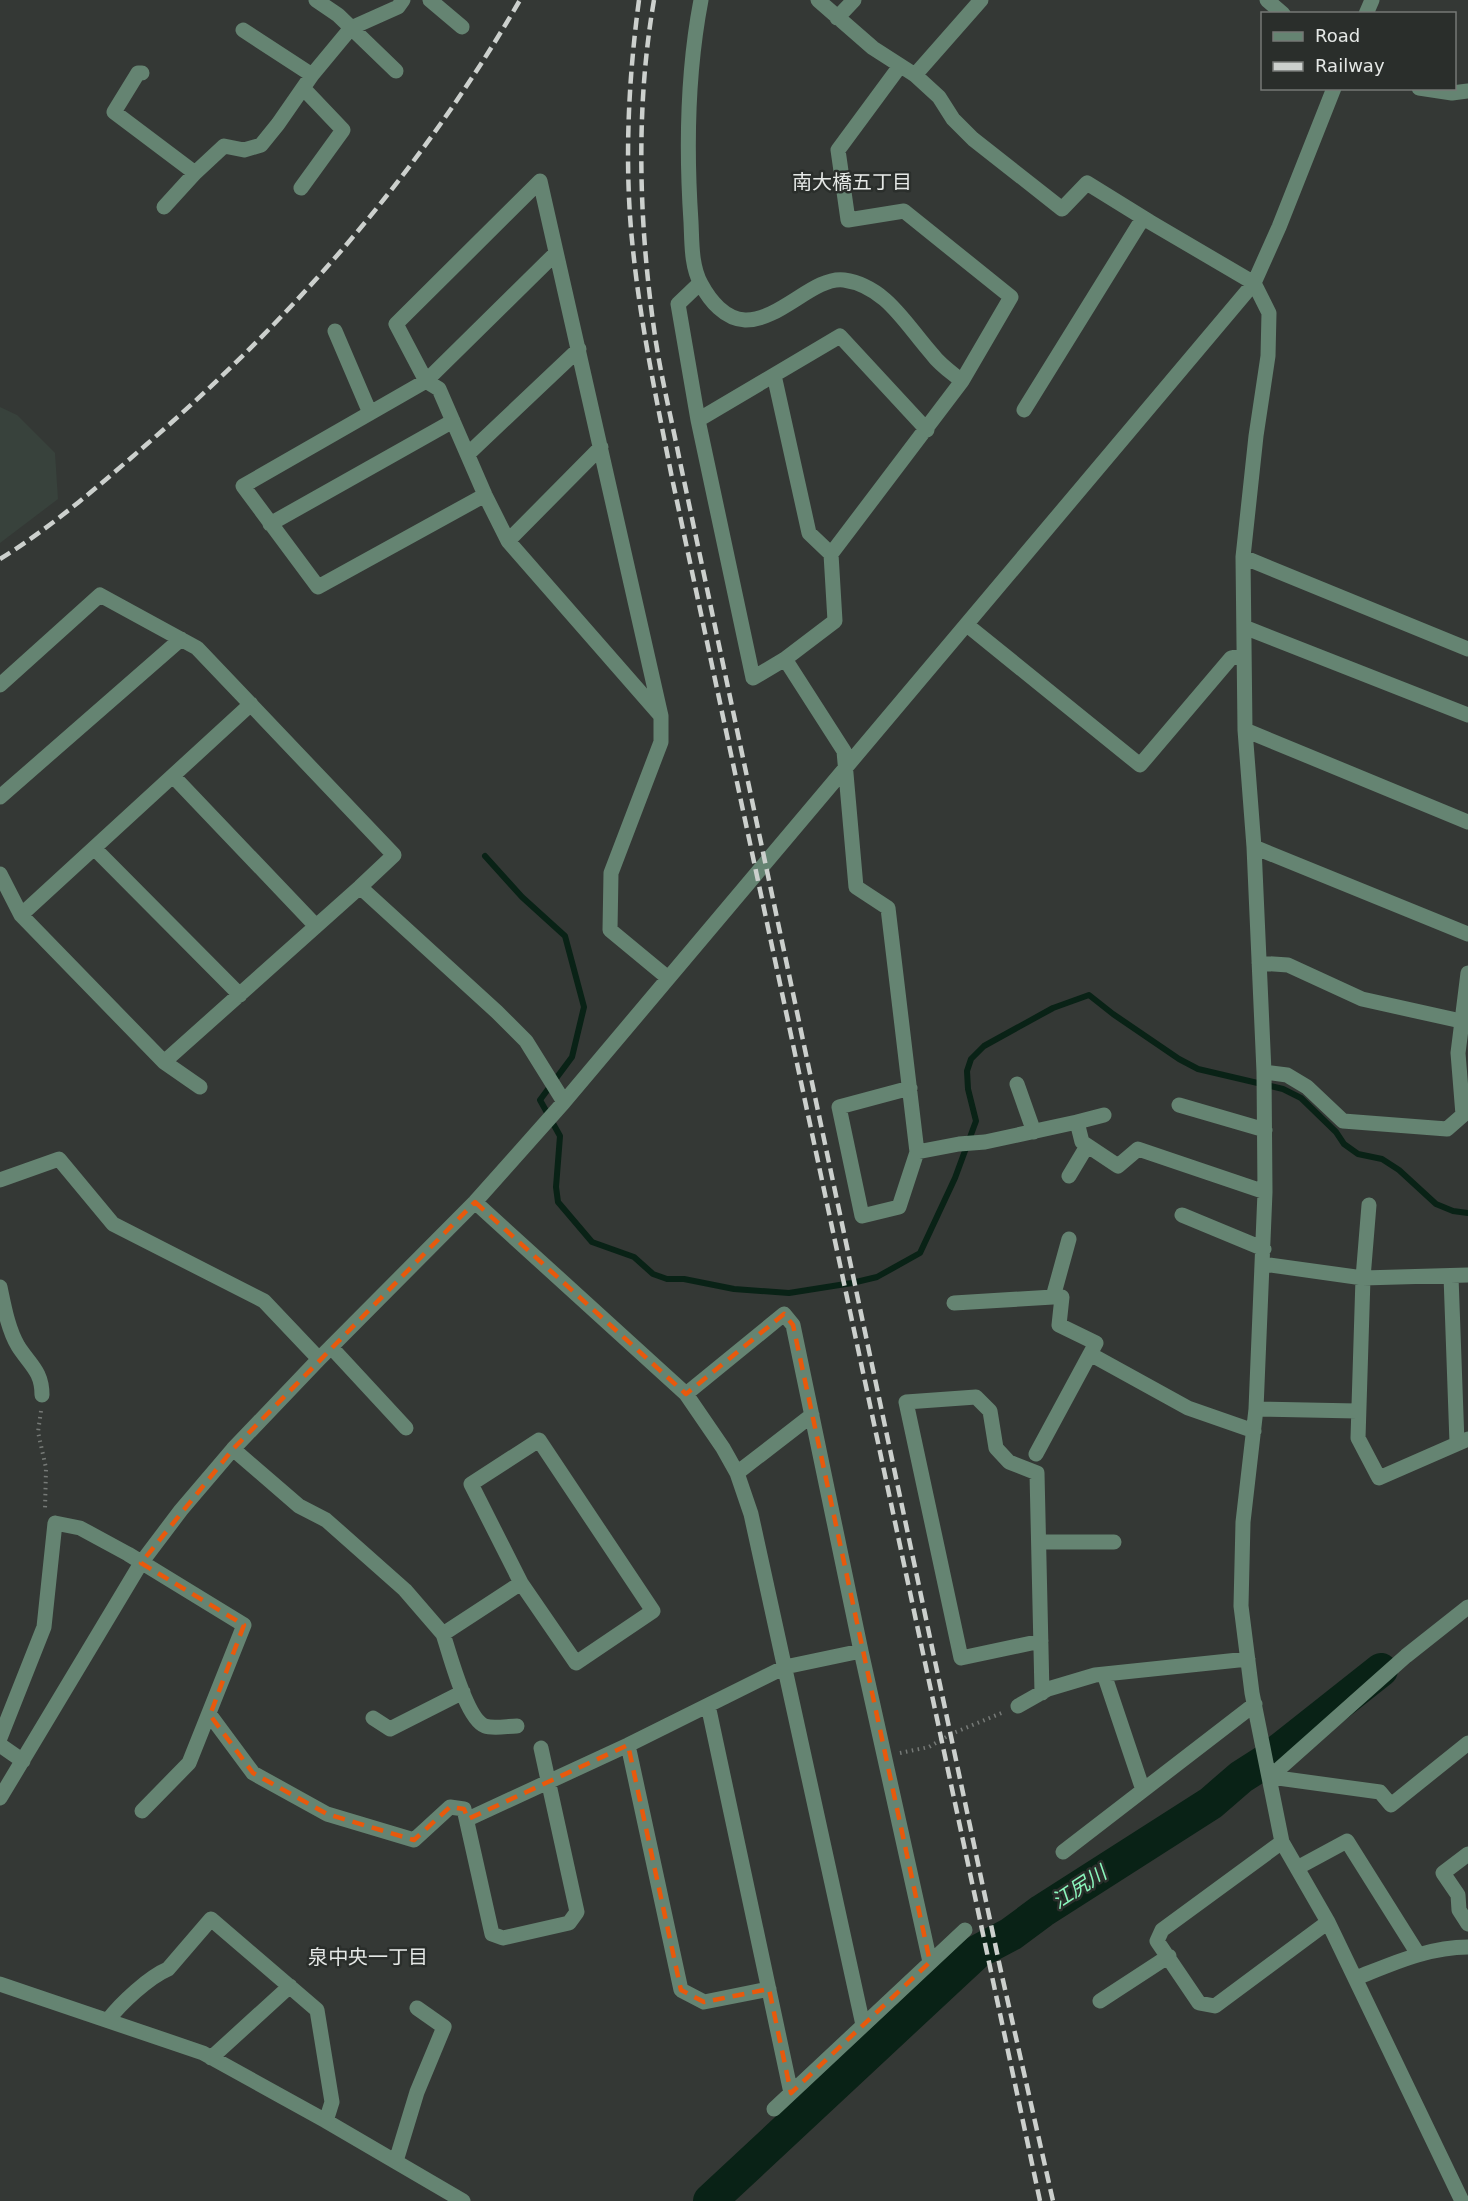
<svg xmlns="http://www.w3.org/2000/svg" width="1468" height="2201" font-family="'DejaVu Sans','Noto Sans JP',sans-serif">
<rect width="100%" height="100%" fill="#343835"/>
<path fill="#38423c" d="M0 407 17 415 55 453 58 499 0 543Z"/>
<g fill="none" stroke-linecap="round" stroke-linejoin="round">
<path stroke="#092216" stroke-width="6" d="M485 856 522 897 565 936 584 1007 572 1057 540 1100 560 1136 556 1187 558 1202 592 1242 634 1257 653 1274 667 1279H684L734 1289 789 1293 852 1283 877 1277 920 1253 955 1178 976 1121 968 1089 967 1071 971 1059 984 1046 1053 1008 1089 995 1113 1014 1179 1059 1198 1069 1283 1089 1301 1098 1336 1132 1344 1144 1358 1154 1382 1159 1399 1170 1436 1204 1453 1211 1468 1213"/>
<path stroke="#092216" stroke-width="34" d="M710 2201 977 1952 1011 1934 1042 1911 1211 1803 1241 1777 1266 1761 1381 1670"/>
<path stroke="#767a77" stroke-width="4" stroke-dasharray="1.5 4.5" stroke-linecap="butt" d="M41 1411 38 1432 46 1468 45 1510
M900 1753 929 1747 951 1734 1004 1712"/>
<path stroke="#658472" stroke-width="15" d="M316 0 338 15 396 71
M430 0 462 27
M701 0C687 73 686 148 691 222 692 242 691 266 701 284 710 301 725 319 745 320 780 321 814 276 844 280 886 286 906 325 932 354 940 365 952 373 962 381L831 554 835 621 785 659 753 678 698 420 840 336 927 430
M818 0 873 48 915 75 939 97 953 119 973 139 1062 209 1087 183 1150 222 1254 283 1269 313 1268 356 1256 436 1243 557 1245 730 1254 847 1264 1072 1265 1192 1256 1409 1243 1522 1241 1606 1252 1693 1282 1842 1328 1922 1462 2201
M1267 0 1283 14
M1366 14 1372 0
M837 18 854 0
M243 30 312 75
M900 66 838 150 848 220 904 211 1011 297 962 381
M142 73H138L114 112 195 173
M915 75 981 0
M1419 88 1452 93 1468 91
M301 188 343 130 303 88
M164 207 195 173 224 146 244 150 261 145 278 124 312 75 351 28 398 7 403 0
M335 331 370 413
M774 375 809 533 831 554
M1024 410 1143 218
M698 420 678 304 700 283
M468 454 579 349
M485 495 318 587 243 486 426 381 556 253
M270 524 453 421
M508 541 601 447
M1243 557 1468 649
M967 625 1140 765 1231 658 1244 655
M1244 627 1468 715
M785 659 844 751 856 887 888 908 917 1152 959 1144 985 1142 1077 1122 1082 1142 1118 1166 1138 1149 1265 1192
M0 685 100 595 197 648 394 855 360 887 164 1062
M661 716 508 541 485 495 439 389 426 381 396 324 540 181 661 716V742L611 873 610 930 668 978
M1245 730 1468 822
M173 776 315 925
M0 797 181 639
M1254 847 1468 934
M94 848 240 995
M0 874 21 915 164 1062 200 1087
M360 887 497 1012 526 1041 564 1102
M21 915 251 704
M1259 963 1288 965 1362 999 1461 1021
M1264 1072 1287 1075 1307 1087 1343 1121 1447 1129 1463 1115 1458 1053 1468 973
M1017 1084 1034 1132
M910 1088 839 1107 862 1216 899 1207 917 1152
M1179 1105 1265 1130
M1077 1122 1104 1115
M1069 1176 1087 1146
M0 1180 59 1159 113 1224 264 1301 319 1359
M475 1202 686 1394 723 1448 737 1473 751 1514 863 2025
M1369 1205 1363 1278 1358 1438 1379 1478 1468 1439
M1182 1215 1264 1249
M1069 1239 1053 1297H1062L1059 1325 1096 1343 1090 1354 1188 1408 1254 1431
M1263 1264 1363 1278 1468 1275
M1451 1276 1457 1443
M0 1287C4 1306 8 1329 18 1346 30 1365 42 1371 42 1395
M954 1303 1053 1297
M331 1347 406 1428
M686 1394 784 1314 793 1325 861 1651 930 1962
M1256 1409 1357 1411
M539 1440 653 1611 576 1663 521 1583 471 1484Z
M233 1449 299 1506 326 1520 405 1590 443 1634 521 1583
M1036 1454 1090 1354
M737 1473 812 1415
M1039 1542H1114
M443 1634C450 1654 466 1719 485 1726 493 1729 508 1726 517 1726
M1041 1641 961 1658 906 1402 976 1397 990 1411 996 1448 1009 1462 1037 1473 1042 1693
M1104 1674 1143 1790
M708 1705 791 2093
M1018 1706 1048 1689 1095 1675 1248 1659
M210 1715 253 1773 327 1814 414 1840 450 1807 464 1809 492 1934 503 1938 569 1923 577 1912 541 1748
M373 1718 390 1729 463 1692
M0 1738 44 1627 55 1523 80 1528 128 1554 244 1625 189 1763 142 1811
M0 1745 23 1761
M628 1745 681 1990 704 2002 769 1989
M1270 1777 1406 1656 1468 1607
M1270 1777 1380 1792 1391 1805 1468 1743
M0 1798 141 1563 181 1510 233 1449 319 1359 475 1202 564 1102 1254 283 1279 227 1334 88
M468 1819 628 1745 785 1667 861 1651
M1282 1842 1162 1930 1157 1941 1199 2003 1215 2006 1328 1922
M1063 1852 1255 1704
M1468 1854 1443 1873 1458 1895 1459 1910 1468 1924
M1297 1868 1347 1841 1418 1954
M1356 1978C1392 1964 1428 1947 1468 1947
M0 1984 203 2053 326 2121 463 2201
M1100 2001 1169 1956
M108 2020C121 2003 149 1977 168 1969L211 1919 317 2010 332 2102 326 2121
M211 2058 290 1986
M774 2109 965 1930
M396 2161 417 2092 444 2027 417 2008"/>
<path stroke="#ccd0cd" stroke-width="4.5" stroke-dasharray="12 6" stroke-linecap="butt" d="M639 0C628 82 624 168 633 250 641 327 657 402 672 478L1040 2201
M654 0C635 110 639 226 655 336 661 377 671 417 679 457L1000 1967 1053 2201
M0 559C52 527 101 484 147 444 296 315 421 171 520 0"/>
</g>
<path fill="none" stroke="#e8590c" stroke-width="4.5" stroke-dasharray="12 8" stroke-linejoin="round" d="M475 1202 686 1394 784 1314 793 1325 930 1962 791 2093 769 1989 704 2002 681 1990 628 1745 468 1819 464 1809 450 1807 414 1840 327 1814 253 1773 210 1715 244 1625 141 1563 233 1449Z"/>
<g text-anchor="middle" stroke-width="5" stroke-linejoin="round" paint-order="stroke">
<g font-size="20" fill="#e5e8e6" stroke="#2a2e2b">
<text x="852" y="189">南大橋五丁目</text>
<text x="368" y="1964">泉中央一丁目</text>
</g>
<g font-size="20" font-style="italic" fill="#8af6bc" stroke="#2a2e2b">
<text transform="translate(1079 1887) rotate(-33)" y="7">江尻川</text>
</g>
</g>
<rect x="1261" y="12" width="195" height="78" fill="#2a2e2b" stroke="#757876" stroke-width="1.5"/>
<rect x="1273" y="32" width="30" height="9" fill="#658472" stroke="#757876" stroke-width="1.5"/>
<text x="1315" y="42" font-size="18" fill="#e5e8e6">Road</text>
<rect x="1273" y="62" width="30" height="9" fill="#ccd0cd" stroke="#757876" stroke-width="1.5"/>
<text x="1315" y="72" font-size="18" fill="#e5e8e6">Railway</text>
</svg>
